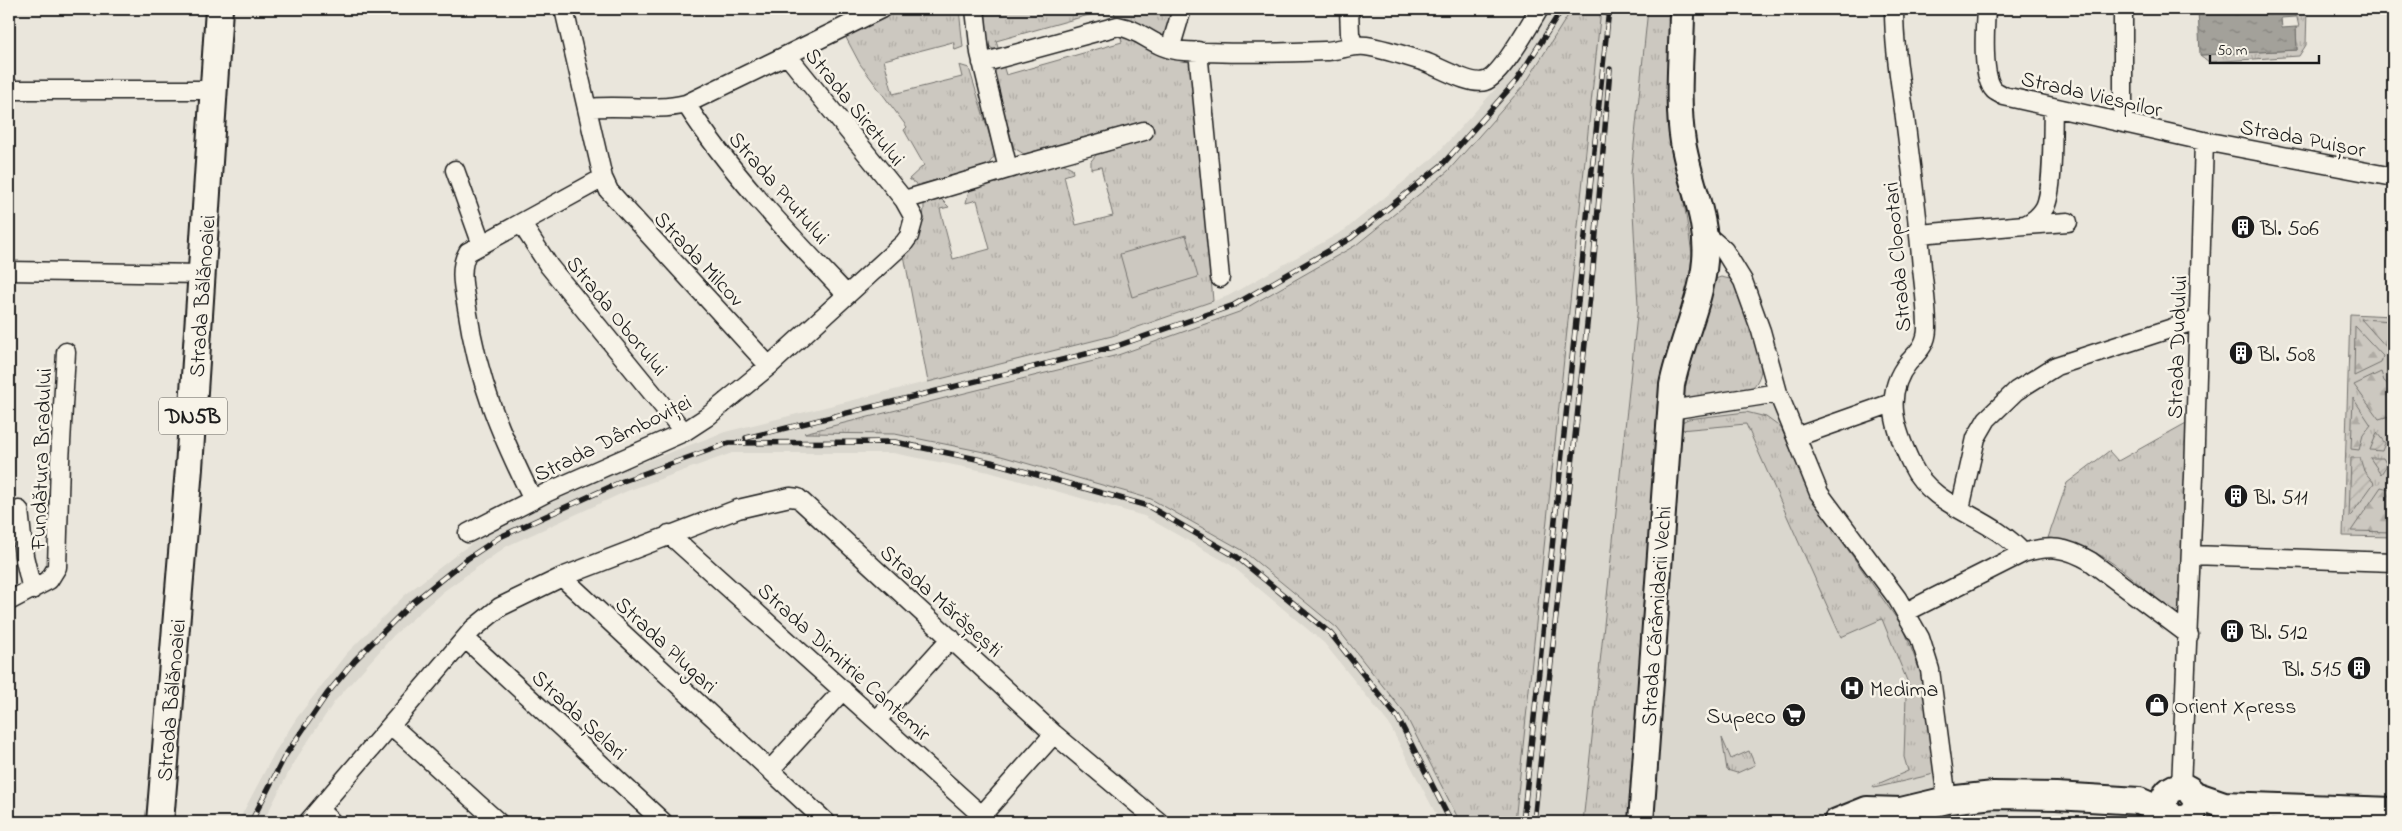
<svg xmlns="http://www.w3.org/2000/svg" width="2402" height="831" font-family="'Indie Flower',sans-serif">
<defs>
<pattern id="grass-tufts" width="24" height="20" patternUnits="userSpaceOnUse" patternTransform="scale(1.25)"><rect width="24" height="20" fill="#ccc8c0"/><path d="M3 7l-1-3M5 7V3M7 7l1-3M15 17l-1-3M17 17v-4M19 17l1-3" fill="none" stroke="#afaba4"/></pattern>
<pattern id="forest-firs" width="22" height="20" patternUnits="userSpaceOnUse" patternTransform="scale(1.25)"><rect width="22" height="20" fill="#ccc8c0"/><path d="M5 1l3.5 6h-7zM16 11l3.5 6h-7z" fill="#afaba4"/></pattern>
<pattern id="garden-furrows" width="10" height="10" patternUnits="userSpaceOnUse" patternTransform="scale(1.25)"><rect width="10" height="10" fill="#ccc8c0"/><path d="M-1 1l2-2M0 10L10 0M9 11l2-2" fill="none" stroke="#afaba4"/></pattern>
<pattern id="water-ripples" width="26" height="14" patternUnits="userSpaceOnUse" patternTransform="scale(1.25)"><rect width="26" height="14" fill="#a3a19a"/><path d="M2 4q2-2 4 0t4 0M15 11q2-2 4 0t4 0" fill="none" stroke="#84827d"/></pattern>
</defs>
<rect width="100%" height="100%" fill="#eae6dc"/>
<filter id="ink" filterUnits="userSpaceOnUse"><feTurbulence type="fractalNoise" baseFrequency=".02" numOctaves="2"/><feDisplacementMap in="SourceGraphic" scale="10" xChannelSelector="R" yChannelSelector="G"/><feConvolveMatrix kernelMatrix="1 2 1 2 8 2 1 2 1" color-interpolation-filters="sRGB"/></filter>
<g filter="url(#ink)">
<path fill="#dad7ce" d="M1549 9H1648L1631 174 1638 306 1583 822H1440L1389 724 1324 643 1231 565 1144 516 989 472 893 453H732L627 491 507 546 444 591 394 635 335 701 294 762 263 822H238L275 752 296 719 346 654 405 595 461 551 494 529 617 472 725 432 1112 336 1228 296 1345 230 1434 157 1509 74Z
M1778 393 1819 493 1920 638 1947 800 2009 798 2011 822H1641L1670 410Z"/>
<path fill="url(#grass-tufts)" stroke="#74726e" d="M898 9H959L963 47 955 50 953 42 884 60 893 94 962 77 959 65 969 68 994 150V157L987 166 918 185 909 179 924 165 904 130 907 127 860 64 843 32Z
M985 9H1110L996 41 999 51 991 48 988 43Z
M1113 9H1177L1167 41 1116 18Z
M1572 9H1601L1515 822H1460L1405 714 1337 628 1242 550 1151 499 994 454 895 434 804 433 1118 355 1239 312 1356 245 1448 171 1525 84Z
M1648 9H1674L1679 171 1692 254 1689 285 1671 343 1658 397 1632 822H1583L1638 306 1631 174Z
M2295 9H2307L2306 45 2299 56 2209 62 2200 55 2297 50 2296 27H2299Z
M1120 33 1192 58 1213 301 1112 336 928 382 904 255C917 238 925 223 924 201L939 197 949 207 940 209 953 259 990 249 977 200 966 203 969 190 1062 163 1072 168 1073 173 1064 176 1076 225 1113 216 1101 167 1091 169V161L1096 155 1146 140 1142 121 1024 154 1014 148 993 76 996 70 1003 65 1006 75 1122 42Z
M1721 277 1730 279 1736 283 1761 361C1762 374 1759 382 1749 391L1685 399 1681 396 1706 286 1715 279Z
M2350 314 2393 316V537L2343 536Z
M1746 412 1766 417 1781 428 1815 503 1904 629 1921 674 1936 765 1935 772 1930 775 1874 788 1873 786 1908 771 1904 757 1906 696 1912 693 1882 619 1841 637 1746 424 1680 430V423L1688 419Z
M2188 422 2182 606 2175 613 2170 611C2133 580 2099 542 2048 538L2067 483 2109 451 2118 461Z
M1722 738 1731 759 1749 751 1755 765 1737 773 1727 770Z"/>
<path fill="url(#forest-firs)" stroke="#74726e" d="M2361 319 2393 321V348L2389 350Z
M2355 326 2383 356 2381 363 2354 376Z
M2381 372 2384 381 2393 389V415L2379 419 2354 385Z
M2353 398 2371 425 2363 435 2359 450 2351 449Z
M2381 487 2393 490V532L2351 531Z"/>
<path fill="url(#garden-furrows)" stroke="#74726e" d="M2377 433 2385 443 2382 451 2370 450Z
M2351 458H2360L2364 471 2374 483 2349 518Z
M2370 458H2383L2387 465 2381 474Z"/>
<path fill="#ccc8c0" stroke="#74726e" d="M1186 235 1198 277 1132 297 1120 254Z"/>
<path fill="url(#water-ripples)" stroke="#6d6c68" d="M2198 9H2295V17L2281 18 2282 28 2296 27 2297 50 2200 55Z"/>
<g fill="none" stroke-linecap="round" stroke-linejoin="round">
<g stroke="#1c1c1c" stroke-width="21">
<path id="street" d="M564 9 603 178 609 191 769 366
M975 9 980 53 1008 169 1144 131
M1349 9 1350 34 1354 46
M1894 9C1894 46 1900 81 1905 118 1911 167 1918 217 1922 268 1924 287 1927 308 1927 328 1927 344 1918 352 1908 363 1882 395 1896 432 1912 465 1933 509 1990 515 2023 553
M1986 9C1985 28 1981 76 1994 90 1996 92 2001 94 2004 96L2204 141 2393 177
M1170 49 1182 9
M1198 51 1220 278
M787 55 881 9
M982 63 1118 26C1145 31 1153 49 1184 51 1231 54 1278 53 1325 51 1338 51 1352 44 1366 46 1385 49 1406 56 1425 62 1439 67 1471 86 1485 81 1501 76 1530 24 1539 9
M9 90H215
M686 104C731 174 789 234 846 294
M588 108C621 104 654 112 686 104L787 55 904 200
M2123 123V9
M455 170 482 245
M521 223 549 266 684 432
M2025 225 2068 222
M1703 232 1724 250 1743 281 1761 331 1778 393 1819 493 1897 598 1920 638 1930 670 1947 800
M1919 234 2025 225C2034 221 2040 216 2045 207 2054 188 2052 132 2053 109
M9 271 203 274
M1670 410 1778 393
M1796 437 1892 403
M533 500C500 433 478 382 467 308 464 290 458 268 468 252L603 178
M1960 509 1976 438 1987 419 2016 391 2056 366 2200 319
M19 510 24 556 32 590
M468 533 548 492 684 432 707 417 769 366 904 243 909 236 914 218 904 200 1008 169
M669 534 989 822
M2192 555 2393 562
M562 577 826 822
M9 601 49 580 57 567 60 461 66 352
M1906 612 2023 553C2050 545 2066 547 2090 561L2189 635
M466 639 663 822
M877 720 951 638
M392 726 498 822
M770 770 843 690
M2181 787 2194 476 2204 141
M319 810 332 822
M982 815 1054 734
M308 822 473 629 500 607 562 577 738 509 790 497 798 498 1054 734 1159 822"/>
</g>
<g stroke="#1c1c1c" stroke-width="28">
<path id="secondary" d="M1641 822 1672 385C1680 345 1702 299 1705 261 1709 220 1689 181 1683 142 1676 98 1682 52 1682 9"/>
</g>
<g stroke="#1c1c1c" stroke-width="30">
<path id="primary" d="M2164 803a16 16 0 1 1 32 0a16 16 0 1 1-32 0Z
M2192 794 2224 805 2393 811
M160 822 189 468 219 9
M1837 822 1867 810 1901 811 1947 800 1994 795 2056 796 2139 801 2169 814"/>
</g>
<use href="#street" stroke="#f7f3e8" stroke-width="18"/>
<use href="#secondary" stroke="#f7f3e8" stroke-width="24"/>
<use href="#primary" stroke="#f7f3e8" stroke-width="26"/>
<g stroke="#1c1c1c" stroke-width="5.5">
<path id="rail" d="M746 438 1114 347 1234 305 1351 238 1442 165 1517 80 1562 9
M251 822 285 756 327 694 355 660 411 604 467 559 500 537 623 481 729 443 895 442 991 462 1148 506 1237 557 1331 634 1398 718 1451 822
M1523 822 1609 9
M1534 822 1593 268 1610 69"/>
</g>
<use href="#rail" stroke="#f7f3e8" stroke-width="4" stroke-dasharray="11" stroke-linecap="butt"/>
</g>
</g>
<defs>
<g id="building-disc" transform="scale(1.25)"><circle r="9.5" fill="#1c1c1c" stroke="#f7f3e8"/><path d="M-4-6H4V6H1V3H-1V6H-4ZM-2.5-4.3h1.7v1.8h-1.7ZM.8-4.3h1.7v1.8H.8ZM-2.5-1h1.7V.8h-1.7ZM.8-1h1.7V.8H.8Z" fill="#fff"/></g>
<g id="hospital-disc" transform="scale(1.25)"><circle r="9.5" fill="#1c1c1c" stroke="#f7f3e8"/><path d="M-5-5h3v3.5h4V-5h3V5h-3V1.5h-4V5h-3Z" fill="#fff"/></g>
<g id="shop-disc" transform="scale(1.25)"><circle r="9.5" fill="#1c1c1c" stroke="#f7f3e8"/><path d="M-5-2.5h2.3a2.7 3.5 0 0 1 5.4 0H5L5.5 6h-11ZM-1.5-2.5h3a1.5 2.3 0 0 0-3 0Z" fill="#fff"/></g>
<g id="supermarket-disc" transform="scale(1.25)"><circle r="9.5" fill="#1c1c1c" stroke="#f7f3e8"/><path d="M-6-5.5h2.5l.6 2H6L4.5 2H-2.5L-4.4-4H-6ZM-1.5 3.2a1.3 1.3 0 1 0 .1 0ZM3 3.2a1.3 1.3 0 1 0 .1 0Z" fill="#fff"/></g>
</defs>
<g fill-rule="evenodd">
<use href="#building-disc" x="2243" y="227"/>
<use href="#building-disc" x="2241" y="353"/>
<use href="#building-disc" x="2236" y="496"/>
<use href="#building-disc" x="2232" y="631"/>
<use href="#building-disc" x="2359" y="668"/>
<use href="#hospital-disc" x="1852" y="688"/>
<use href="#shop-disc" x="2157" y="705"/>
<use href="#supermarket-disc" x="1794" y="715"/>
</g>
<g text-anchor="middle" stroke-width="5" stroke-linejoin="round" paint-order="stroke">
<rect fill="#f7f3e8" stroke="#5e5c59" stroke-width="1" x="159" y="397.5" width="68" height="37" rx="4"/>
<g font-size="21" font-weight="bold" fill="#1c1c1c">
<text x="193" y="423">DN5B</text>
</g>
<g font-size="22" fill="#1c1c1c" stroke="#f7f3e8">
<text transform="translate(2092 93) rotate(13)" y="8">Strada Viespilor</text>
<text transform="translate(856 106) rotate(51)" y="8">Strada Siretului</text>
<text transform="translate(2303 137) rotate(11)" y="8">Strada Puișor</text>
<text transform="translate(780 187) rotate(49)" y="8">Strada Prutului</text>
<text transform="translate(1896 257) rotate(-95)" y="8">Strada Clopotari</text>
<text transform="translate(700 258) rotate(47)" y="8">Strada Milcov</text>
<text transform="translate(201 296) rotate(-86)" y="8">Strada Bălănoaiei</text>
<text transform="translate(618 315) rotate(51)" y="8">Strada Oborului</text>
<text transform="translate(2176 347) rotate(-88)" y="8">Strada Dudului</text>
<text transform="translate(612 437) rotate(-26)" y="8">Strada Dâmboviței</text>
<text transform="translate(40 459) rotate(-88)" y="8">Fundătura Bradului</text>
<text transform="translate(942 600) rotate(42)" y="8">Strada Mărășești</text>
<text transform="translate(1655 616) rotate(-86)" y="8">Strada Cărămidarii Vechi</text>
<text transform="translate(667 644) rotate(43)" y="8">Strada Plugari</text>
<text transform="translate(845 661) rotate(42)" y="8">Strada Dimitrie Cantemir</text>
<text transform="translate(170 700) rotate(-85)" y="8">Strada Bălănoaiei</text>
<text transform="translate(580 714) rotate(43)" y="8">Strada Șelari</text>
</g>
<g font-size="22" fill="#1c1c1c" stroke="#f7f3e8" text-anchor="start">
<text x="2260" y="235">Bl. 506</text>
<text x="2258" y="361">Bl. 508</text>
<text x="2254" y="504">Bl. 511</text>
<text x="2250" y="639">Bl. 512</text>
<text x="2342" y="676" text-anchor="end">Bl. 515</text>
<text x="1870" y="696">Medima</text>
<text x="2174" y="713">Orient Xpress</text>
<text x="1776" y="723" text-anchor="end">Supeco</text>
</g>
</g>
<rect width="2402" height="831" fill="none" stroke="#f7f3e8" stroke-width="30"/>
<rect x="15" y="15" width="2372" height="801" fill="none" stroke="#1c1c1c" stroke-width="2" filter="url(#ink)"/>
<path d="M2210 55v8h109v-8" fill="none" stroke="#1c1c1c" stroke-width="2.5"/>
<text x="2217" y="55" font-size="15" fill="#1c1c1c" stroke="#f7f3e8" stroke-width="4" paint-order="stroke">50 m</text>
</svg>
